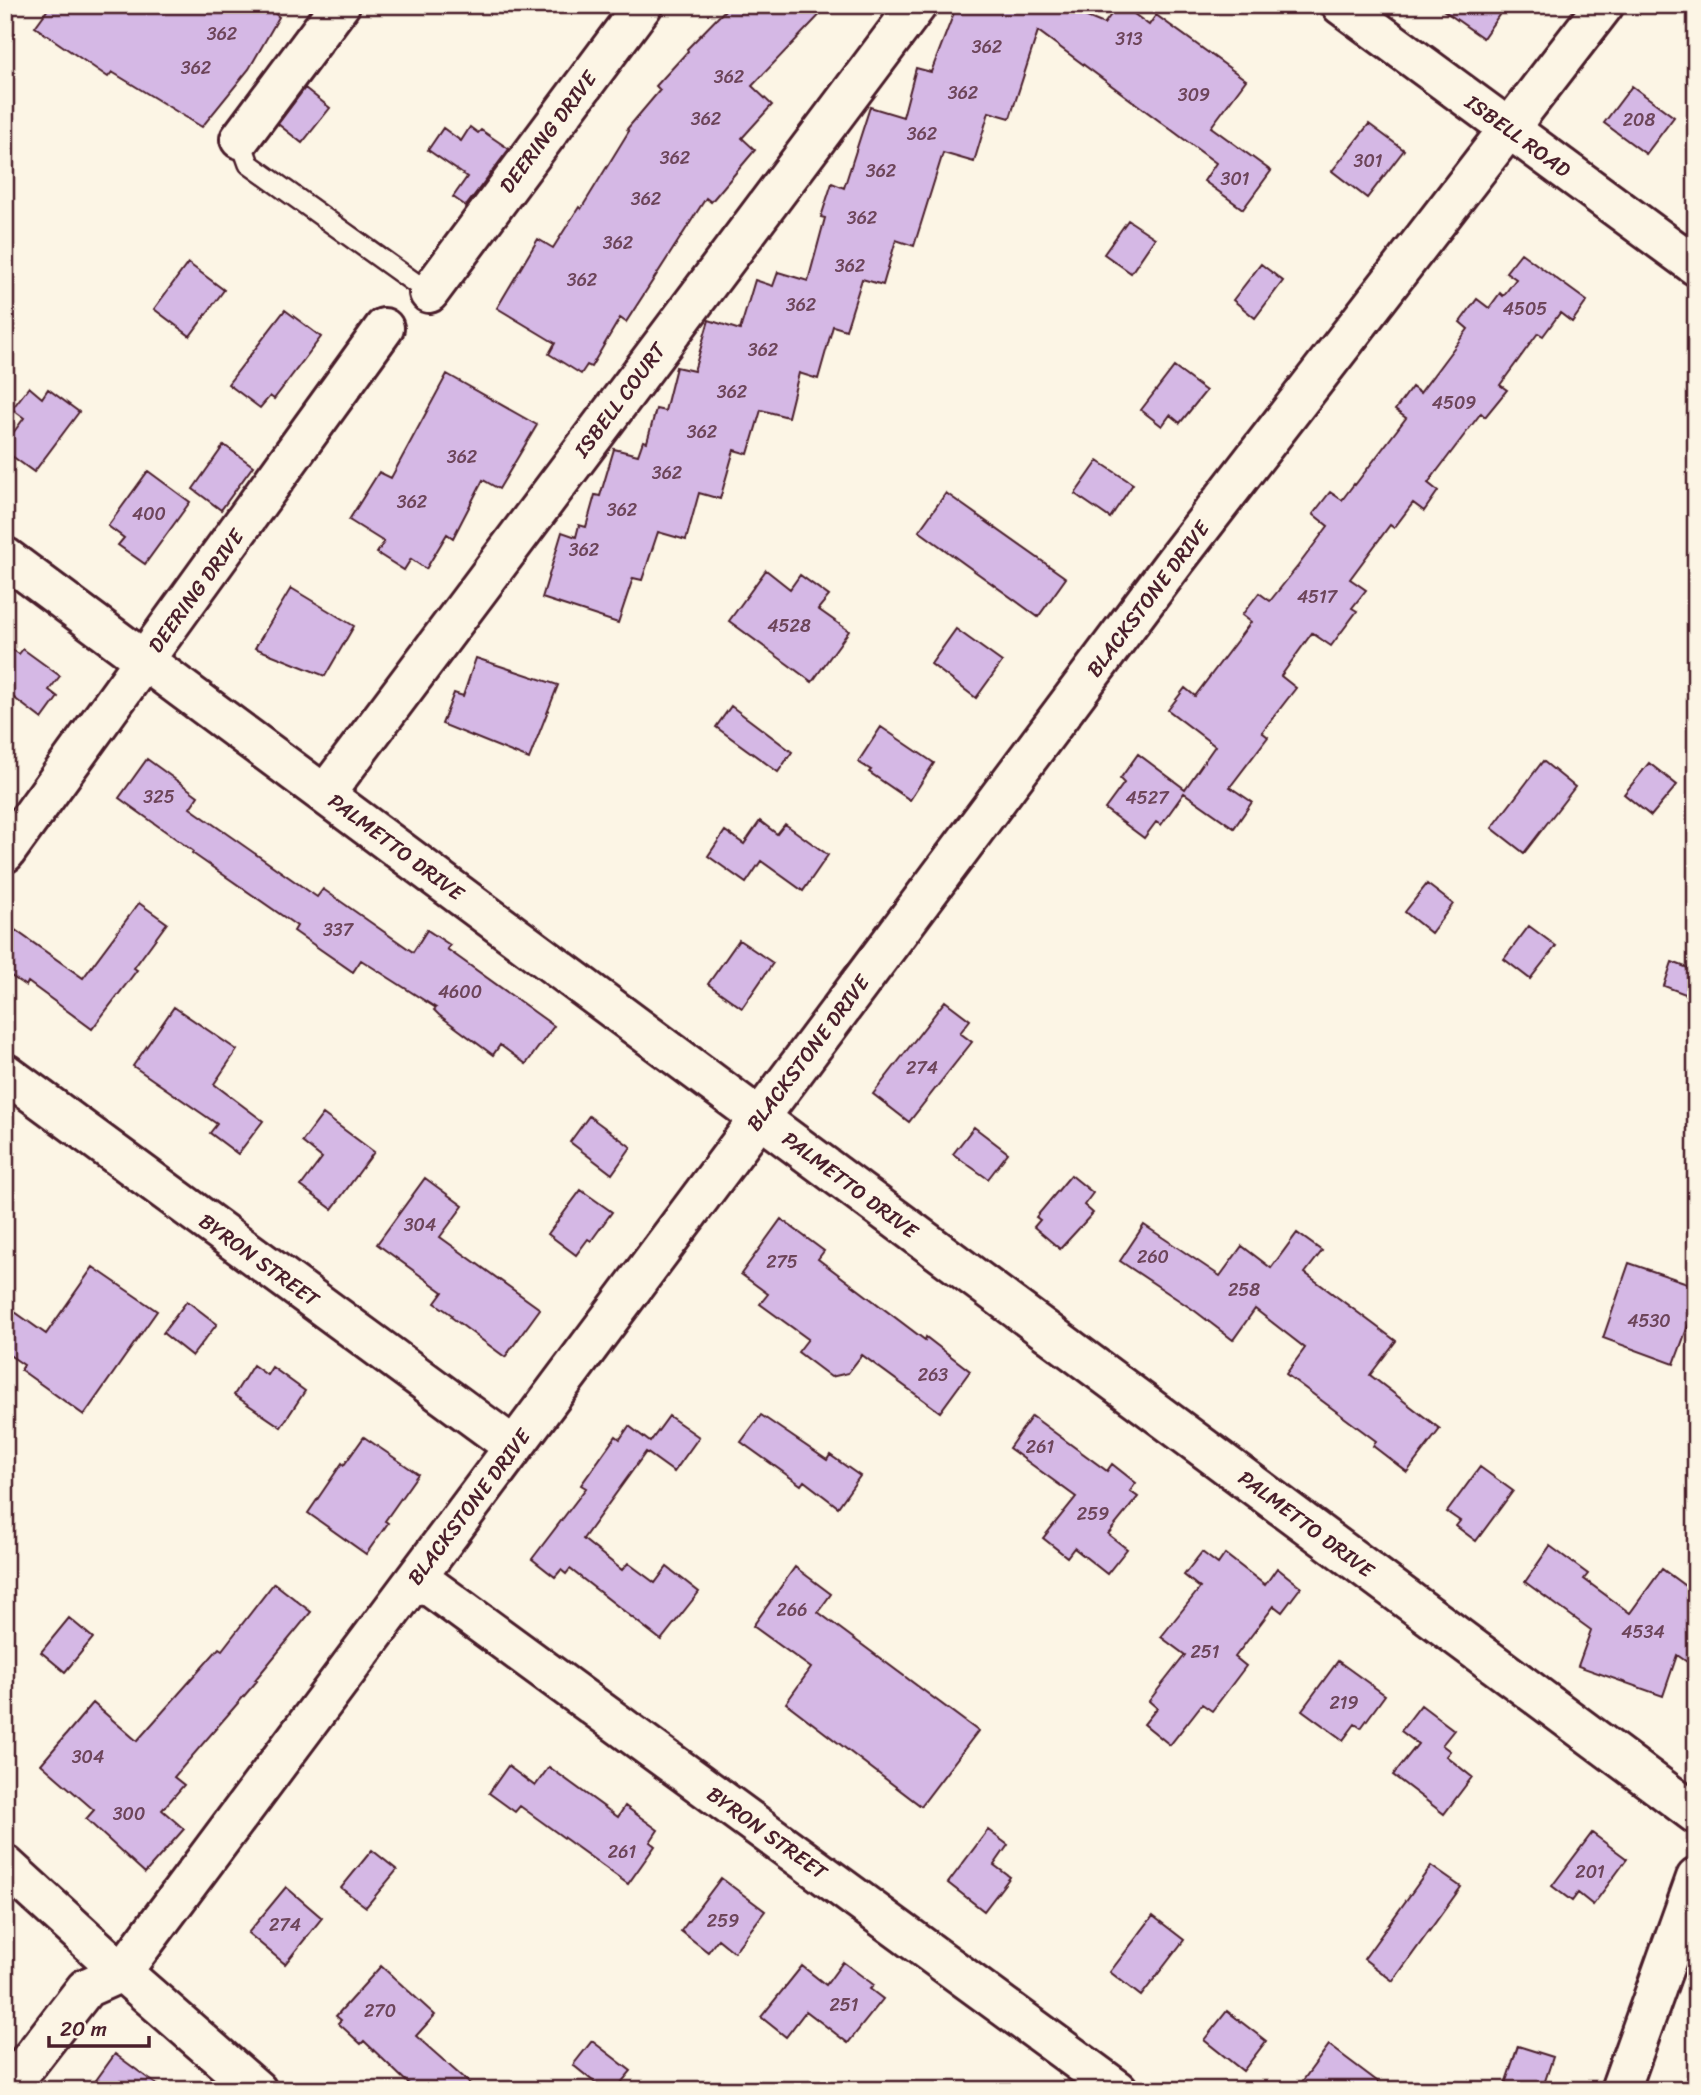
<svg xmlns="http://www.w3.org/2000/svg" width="1701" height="2095" font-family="Sriracha,sans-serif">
<rect width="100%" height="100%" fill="#fcf5e5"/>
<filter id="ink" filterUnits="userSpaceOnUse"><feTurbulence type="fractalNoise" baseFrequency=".0143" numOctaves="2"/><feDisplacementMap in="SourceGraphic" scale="14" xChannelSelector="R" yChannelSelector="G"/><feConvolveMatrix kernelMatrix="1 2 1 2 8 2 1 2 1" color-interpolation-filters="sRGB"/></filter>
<g filter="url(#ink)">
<path fill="#d5b8e5" stroke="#4a1f2b" stroke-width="2" d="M51 5H265L279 17 249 69 202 127 112 72 108 77 35 27Z
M730 5H829L752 86 772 105 742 138 755 150 711 202 706 198 626 322 620 318 591 367 587 365 581 374 549 354 555 343 497 308 538 239 553 248 579 207 581 209 629 131 627 129 660 90 656 86 688 51 687 49Z
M957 5H1058L1104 24 1118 5H1122L1149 25 1156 15 1246 80 1211 127 1271 171 1243 209 1204 181 1216 163 1038 31 1010 118 989 112 974 162 943 153 914 246 896 240 883 285 862 279 846 330 833 326 818 379 799 373 788 417 761 410 748 454 734 450 720 499 699 493 686 540 658 532 642 580 633 578 618 623 542 598 562 532 576 537 579 525 586 527 595 495 600 496 614 449 638 455 643 441 647 442 656 409 665 411 676 367 694 371 709 320 740 330 755 280 773 286 778 272 808 281 825 218 821 217 832 183 844 188 870 107 903 117 916 68 931 72Z
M1436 5H1506L1483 38Z
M1632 86 1674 117 1646 154 1604 123Z
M305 88 330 108 302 143 278 124Z
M1369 124 1404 150 1367 198 1332 171Z
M470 127 478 133 481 130 509 149 466 206 453 197 467 177 428 150 443 128 461 141Z
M1128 220 1155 238 1131 273 1104 254Z
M1521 253 1587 301 1572 322 1560 313 1543 336 1538 333 1500 385 1507 390 1485 417 1481 413 1428 483 1438 491 1424 511 1413 503 1394 528 1390 525 1350 579 1366 590 1352 608 1357 611 1331 646 1312 633 1281 676 1296 688 1262 732 1268 737 1230 787 1252 802 1234 828 1184 793 1161 825 1156 822 1144 838 1105 809 1124 783 1120 779 1138 754 1185 789 1215 746 1168 710 1185 688 1195 696 1251 622 1242 615 1259 593 1270 601 1298 566 1328 526 1313 514 1330 492 1342 500 1354 484 1355 485 1406 418 1395 410 1412 387 1420 393 1468 329 1460 322 1477 299 1489 308 1500 293 1503 296 1516 279 1506 272Z
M188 263 224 290 190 336 154 309Z
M1261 264 1283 281 1255 318 1233 300Z
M285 310 321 337 274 399 270 396 260 408 228 384Z
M1174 367 1206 391 1180 423 1170 415 1162 426 1141 410Z
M447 374 537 425 499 489 483 480 453 538 447 534 426 569 411 559 404 570 377 553 384 542 349 520 379 472 391 478Z
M29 387 42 398 48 389 79 412 34 472 5 451V444L24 418 12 409Z
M224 445 253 466 221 510 193 489Z
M1098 461 1133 484 1110 518 1075 494Z
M148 471 190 502 145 564 118 545 124 538 108 526Z
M946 493 1066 578 1038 617 919 531Z
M766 570 790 589 800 575 829 596 818 609 849 631 812 682 729 621Z
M291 588 354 626 325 676 255 648Z
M956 629 1002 662 976 698 931 664Z
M5 645 19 654 23 649 60 676 49 690 58 697 42 719 5 691Z
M476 658 558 685 529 759 442 724 454 693 463 696Z
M731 706 792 752 778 772 716 727Z
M881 727 934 763 910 800 869 772 871 770 858 762Z
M147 759 198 796 190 808 317 897 323 889 413 952 427 930 450 945 447 949 554 1026 526 1064 500 1045 493 1055 439 1015 434 1010 436 1008 361 960 353 972 294 931 297 926 192 853 193 851 119 798Z
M1543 761 1575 787 1524 853 1492 828Z
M1649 763 1677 785 1651 816 1624 794Z
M760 821 777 834 785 824 828 855 803 891 761 861 746 883 708 856 725 831 744 844Z
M1427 884 1453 904 1431 933 1405 912Z
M139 903 167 923 134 968 137 970 92 1029 28 982 26 986 5 972V944L15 930 83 978Z
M1529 926 1556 946 1530 979 1504 959Z
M739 940 773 963 742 1008 708 984Z
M1672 962 1696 971V998L1664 986Z
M945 1001 970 1020 960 1033 972 1042 909 1122 873 1094Z
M174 1007 237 1050 214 1084 263 1121 238 1154 210 1133 217 1124 133 1066Z
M323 1114 374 1152 332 1209 301 1186 322 1158 302 1142Z
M589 1116 631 1147 612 1174 570 1142Z
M974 1127 1008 1153 988 1179 953 1154Z
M1071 1175 1093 1193 1084 1205 1093 1213 1060 1249 1034 1227 1040 1220 1036 1217Z
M425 1178 463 1206 440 1237 540 1309 505 1357 451 1317 452 1315 435 1303 443 1292 377 1244Z
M581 1190 612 1212 591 1241 588 1239 576 1255 548 1234Z
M781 1219 824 1251 818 1259 925 1340 926 1337 970 1371 940 1412 862 1355 848 1373 831 1377 798 1352 808 1339 760 1304 768 1294 741 1274Z
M1144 1225 1220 1276 1242 1246 1271 1268 1297 1233 1322 1251 1305 1273 1396 1341 1370 1375 1440 1429 1407 1472 1373 1446 1376 1441 1286 1374 1305 1348 1255 1309 1233 1340 1195 1311 1120 1261Z
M1629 1263 1696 1286V1304L1674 1364 1603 1338Z
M93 1267 157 1311 84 1415 21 1370 24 1365 5 1352V1305L46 1334Z
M187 1301 217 1324 192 1356 163 1333Z
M253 1365 267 1375 272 1367 305 1391 281 1427 234 1395Z
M761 1415 827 1460 830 1455 860 1476 838 1507 804 1481 801 1485 741 1442Z
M669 1416 699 1437 674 1472 646 1452 583 1539 622 1570 628 1563 655 1583 667 1567 699 1592 661 1640 570 1569 566 1574 561 1570 555 1577 532 1559 586 1488 581 1485 616 1436 620 1439 629 1426 650 1442Z
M1032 1416 1107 1471 1112 1464 1136 1483 1130 1491 1138 1497 1108 1534 1127 1549 1107 1574 1074 1548 1067 1557 1043 1538 1076 1497 1009 1448Z
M364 1437 418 1474 385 1521 388 1523 366 1554 308 1513 342 1463 344 1465Z
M1480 1467 1513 1491 1476 1541 1456 1526 1460 1521 1447 1512Z
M1550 1546 1588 1574 1584 1579 1630 1613 1662 1569 1696 1594V1668L1677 1655 1663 1696 1578 1666 1591 1630 1525 1582Z
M1202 1552 1218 1564 1225 1554 1265 1585 1277 1568 1301 1587 1282 1612 1274 1606 1235 1657 1246 1666 1212 1711 1202 1704 1170 1745 1144 1724 1157 1708 1149 1701 1185 1655 1161 1637 1200 1588 1184 1575Z
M795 1567 831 1594 818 1612 978 1731 921 1806 786 1703 811 1668 753 1626Z
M274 1583 311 1612 255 1680 257 1681 174 1777 184 1785 162 1810 184 1829 145 1873 86 1819 94 1810 41 1764 93 1703 137 1741 219 1648 222 1650Z
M69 1618 93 1638 65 1672 41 1652Z
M1338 1661 1385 1695 1361 1728 1355 1724 1343 1740 1302 1710Z
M1421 1705 1454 1730 1442 1745 1450 1751 1446 1756 1472 1777 1444 1814 1393 1775 1418 1744 1401 1731Z
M508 1766 535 1786 549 1767 618 1817 625 1806 658 1830 650 1842 655 1846 628 1884 520 1806 515 1812 489 1793Z
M988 1830 1008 1845 994 1865 1010 1877 984 1911 948 1883Z
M1592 1833 1627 1859 1593 1905 1578 1893 1572 1901 1552 1886Z
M372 1850 397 1870 366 1907 341 1888Z
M1431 1866 1461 1887 1393 1981 1364 1959Z
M721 1878 765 1911 734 1952 718 1939 708 1952 681 1931Z
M286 1887 322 1918 285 1964 248 1933Z
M1153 1916 1184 1940 1141 1996 1110 1972Z
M843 1962 874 1985 870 1989 883 1999 848 2043 806 2011 786 2037 761 2017 802 1966 826 1985Z
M381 1966 435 2015 416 2036 477 2090H415L364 2041 361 2044 338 2023 341 2020 336 2016Z
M1227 2011 1266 2041 1243 2071 1204 2040Z
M592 2041 631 2071 615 2090H604L573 2065Z
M1329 2045 1389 2090H1296Z
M1518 2046 1553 2057 1542 2090H1503Z
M115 2054 164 2090H89Z"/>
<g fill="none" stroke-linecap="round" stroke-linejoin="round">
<g stroke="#4a1f2b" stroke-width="24">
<path id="service" d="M240 139 249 164 429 293"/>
</g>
<g stroke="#4a1f2b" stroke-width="44">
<path id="minor" d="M240 139 340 5
M429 293 643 5
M5 557 1696 1814
M325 794 917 5
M5 853 384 328
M5 1073 514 1447
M417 1577 1118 2090
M5 1865 122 1972 257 2090
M7 2090 86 1988 122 1972 1176 560 1604 5
M1620 2090 1696 1878"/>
</g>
<g stroke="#4a1f2b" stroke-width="44">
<path id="tertiary" d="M1341 5 1696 266"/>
</g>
<use href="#service" stroke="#fcf5e5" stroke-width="19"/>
<use href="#minor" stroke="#fcf5e5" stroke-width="38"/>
<use href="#tertiary" stroke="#fcf5e5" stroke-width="38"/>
</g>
</g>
<g text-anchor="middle" stroke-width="5" stroke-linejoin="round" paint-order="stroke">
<g font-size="18" fill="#6d455a">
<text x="222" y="40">362</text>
<text x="1129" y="45">313</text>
<text x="987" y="53">362</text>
<text x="196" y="74">362</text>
<text x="729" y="83">362</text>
<text x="963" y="99">362</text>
<text x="1194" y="101">309</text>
<text x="706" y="125">362</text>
<text x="1639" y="126">208</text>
<text x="922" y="140">362</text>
<text x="675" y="164">362</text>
<text x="1368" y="167">301</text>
<text x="881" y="177">362</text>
<text x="1235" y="185">301</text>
<text x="646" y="205">362</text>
<text x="862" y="224">362</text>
<text x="618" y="249">362</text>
<text x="850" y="272">362</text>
<text x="582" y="286">362</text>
<text x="801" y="311">362</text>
<text x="1525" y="315">4505</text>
<text x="763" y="356">362</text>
<text x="732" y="398">362</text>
<text x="1454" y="409">4509</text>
<text x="702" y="438">362</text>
<text x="462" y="463">362</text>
<text x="667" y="479">362</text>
<text x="412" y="508">362</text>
<text x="622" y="516">362</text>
<text x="149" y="520">400</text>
<text x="584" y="556">362</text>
<text x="1317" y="603">4517</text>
<text x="789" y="632">4528</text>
<text x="159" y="803">325</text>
<text x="1147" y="804">4527</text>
<text x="338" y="936">337</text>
<text x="460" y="998">4600</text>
<text x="922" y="1074">274</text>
<text x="420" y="1231">304</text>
<text x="1153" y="1263">260</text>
<text x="782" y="1268">275</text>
<text x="1244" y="1296">258</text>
<text x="1649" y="1327">4530</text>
<text x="933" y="1381">263</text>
<text x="1040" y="1453">261</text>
<text x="1093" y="1520">259</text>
<text x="792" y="1616">266</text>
<text x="1643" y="1638">4534</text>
<text x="1205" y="1658">251</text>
<text x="1344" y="1709">219</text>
<text x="88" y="1763">304</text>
<text x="129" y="1820">300</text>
<text x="622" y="1858">261</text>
<text x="1590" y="1878">201</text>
<text x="723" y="1927">259</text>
<text x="285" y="1931">274</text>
<text x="844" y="2011">251</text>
<text x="380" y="2017">270</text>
</g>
<g font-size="21" fill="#4a1f2b" stroke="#fcf5e5">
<text transform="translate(548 132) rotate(-53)" y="7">DEERING DRIVE</text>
<text transform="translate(1518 136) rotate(36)" y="7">ISBELL ROAD</text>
<text transform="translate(620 400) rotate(-53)" y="7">ISBELL COURT</text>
<text transform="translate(196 591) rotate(-54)" y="7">DEERING DRIVE</text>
<text transform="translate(1148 599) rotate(-53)" y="7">BLACKSTONE DRIVE</text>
<text transform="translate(396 847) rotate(37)" y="7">PALMETTO DRIVE</text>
<text transform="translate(808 1053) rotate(-53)" y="7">BLACKSTONE DRIVE</text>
<text transform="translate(850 1185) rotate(37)" y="7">PALMETTO DRIVE</text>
<text transform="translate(259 1260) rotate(36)" y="7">BYRON STREET</text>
<text transform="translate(469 1507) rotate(-53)" y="7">BLACKSTONE DRIVE</text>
<text transform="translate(1306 1524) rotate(37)" y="7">PALMETTO DRIVE</text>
<text transform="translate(767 1833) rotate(36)" y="7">BYRON STREET</text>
</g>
</g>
<rect width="1701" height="2095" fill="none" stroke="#fcf5e5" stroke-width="28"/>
<rect x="14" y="14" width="1673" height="2067" fill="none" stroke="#4a1f2b" stroke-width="2.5" filter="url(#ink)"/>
<path d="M49 2036v10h100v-10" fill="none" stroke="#4a1f2b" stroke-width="3.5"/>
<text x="60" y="2036" font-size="21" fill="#4a1f2b" stroke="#fcf5e5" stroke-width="5" paint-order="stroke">20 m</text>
</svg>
